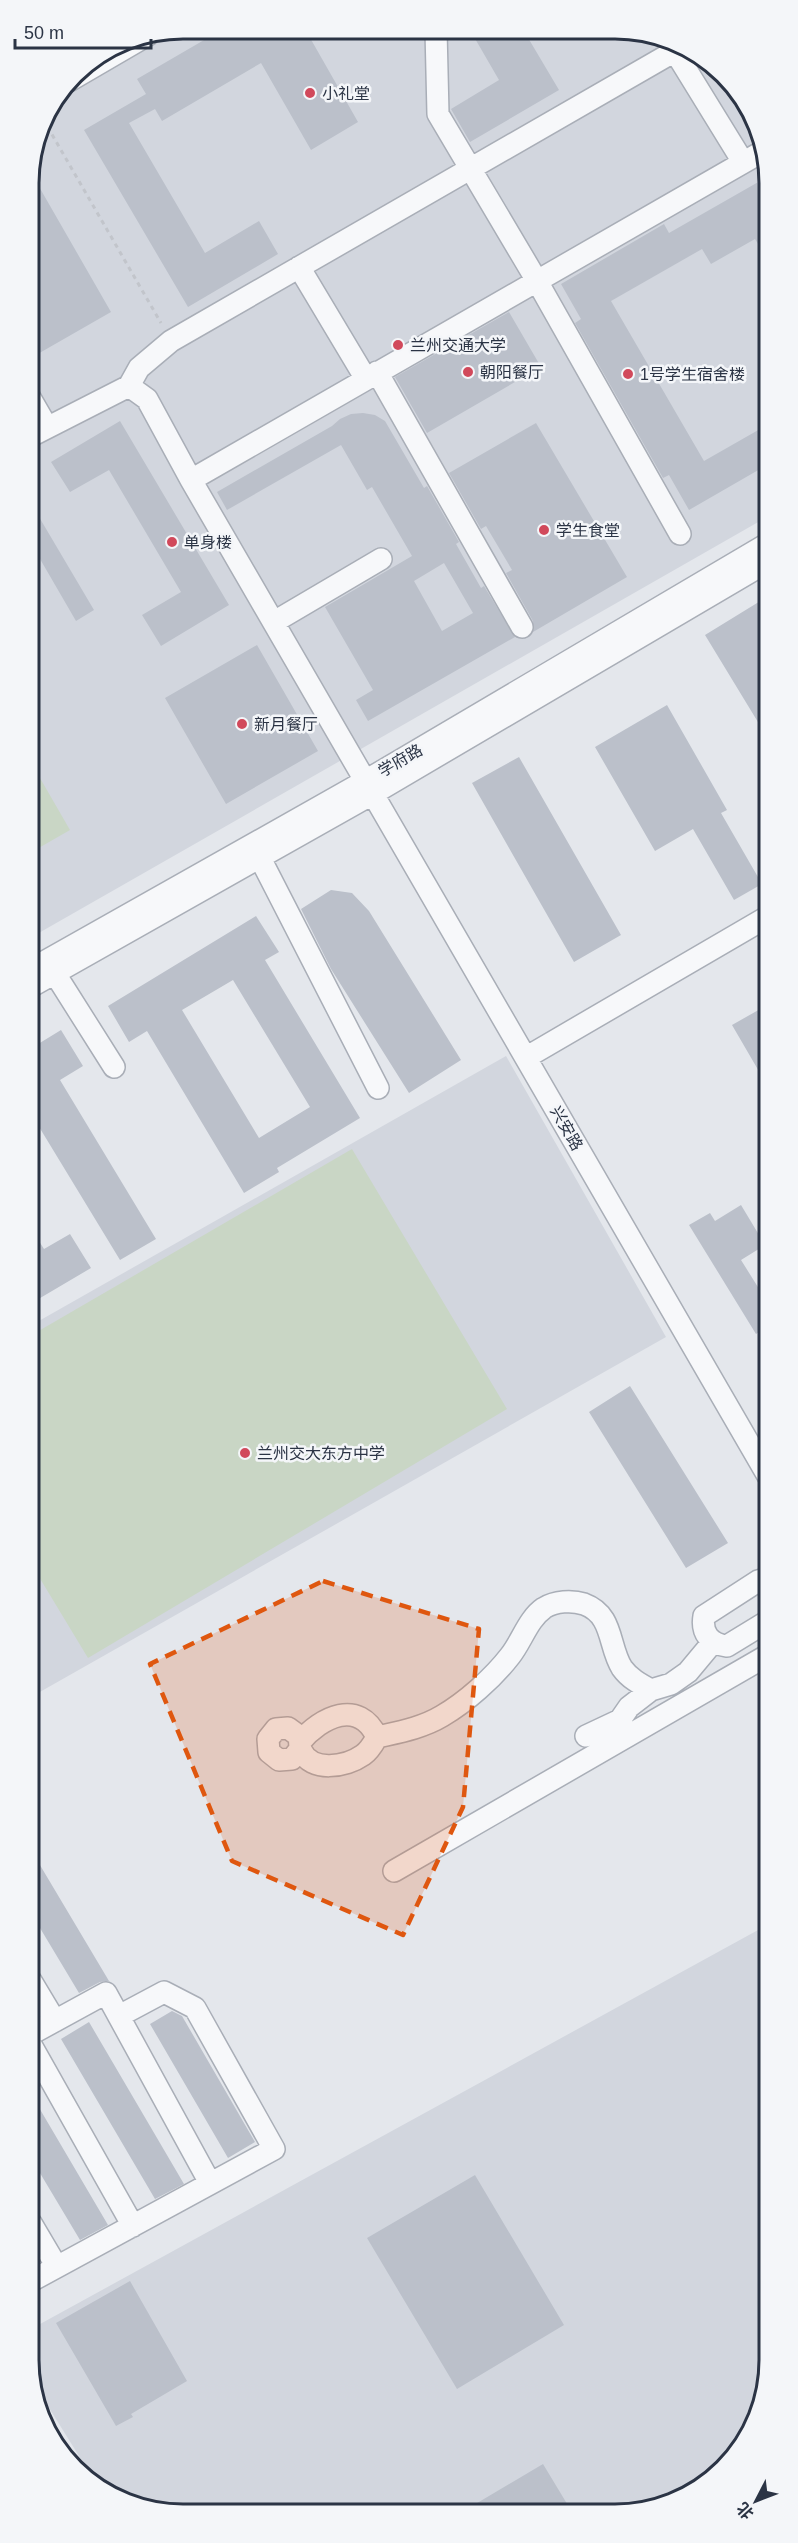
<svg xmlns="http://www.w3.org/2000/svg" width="798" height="2543" font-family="Helvetica,'Noto Sans SC',sans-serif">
<rect width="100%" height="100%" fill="#e4e7ec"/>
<path fill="#d2d6de" d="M183 29 645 32 724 74 767 153V517L30 938 29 173 44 115 74 74 124 40Z
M506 1056 666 1337 31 1697 30 1326Z
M769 1924V2370L758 2419 731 2462 692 2494 645 2512H153L94 2480 31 2379V2329Z"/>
<path fill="#c9d6c5" d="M29 759 70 830 30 853Z
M352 1149 507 1409 88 1658 30 1562V1336Z"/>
<path fill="#bbc0ca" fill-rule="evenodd" d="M223 29H305L358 122 311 150 261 63 162 121 155 109 129 123 205 253 259 221 278 254 188 307 84 130 146 94 137 79Z
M470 30 524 31 559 90 470 142 451 109 499 80Z
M30 171 111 312 29 359V173Z
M767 177V258L755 239 711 264 702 249 611 301 704 461 767 425V465L689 510 669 475 663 478 575 323 581 319 561 284 664 224 669 233Z
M509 312 541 367 427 433 395 377Z
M363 413 375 415 385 421 424 488 427 486 459 542 456 544 481 588 484 586 515 637 368 721 356 700 373 690 325 607 412 556 372 487 367 490 341 445 227 510 217 492 332 426 340 419 351 414ZM444 563 473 613 442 631 414 581Z
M120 421 229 605 161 646 142 615 181 592 109 470 70 492 51 462Z
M536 423 627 577 533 632V621L506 573 512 570 486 526 481 529 449 473Z
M29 500 94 610 76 621 29 540Z
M767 597V737L705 635Z
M257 645 318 751 226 804 165 698Z
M667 705 727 810 721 813 762 884 734 900 693 829 655 851 595 747Z
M519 757 621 935 574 962 472 783Z
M331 890 352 893 369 911 461 1060 409 1093 331 969 301 909Z
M256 916 279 952 265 960 360 1118 277 1168 279 1172 244 1193 147 1031 129 1042 108 1006ZM233 980 310 1107 259 1138 182 1010Z
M762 1008 768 1019V1087L732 1025Z
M61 1030 83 1066 60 1080 156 1239 120 1260 30 1112V1049Z
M741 1205 765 1245 741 1260 768 1303V1326L756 1334 689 1225 710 1213 715 1221Z
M30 1227 44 1249 70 1234 91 1268 30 1304Z
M630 1386 728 1543 686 1568 589 1412Z
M31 1850 109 1981 100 1982 79 1993 31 1913Z
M172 2011 182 2016 255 2142 228 2158 150 2024Z
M89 2022 184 2184 155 2199 61 2039Z
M31 2094 108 2225 80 2240 31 2158Z
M475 2175 564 2325 457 2389 367 2238Z
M130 2281 187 2381 131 2414 133 2417 116 2426 56 2323Z
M543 2464 572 2512H462Z"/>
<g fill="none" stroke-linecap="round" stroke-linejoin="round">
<g stroke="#a9aeb7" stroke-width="24">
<path id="minor" d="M436 30 438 114 537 281 680 534
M671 45 743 162
M69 81 148 35
M299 267 366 379
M377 372 522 627
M129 386 139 368 171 341 675 51
M29 396 47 427
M29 437 129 386 147 399 191 480 768 1476
M191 480 765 150
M274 622 381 559
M260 858 378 1088
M47 961 114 1067
M30 970 367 780 767 544
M30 987 374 793 767 562
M527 1057 767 917
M768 1578 758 1581 704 1616C701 1633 710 1644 727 1646L768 1621
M586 1736 620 1720 629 1707 651 1690 671 1684 688 1672 713 1642
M377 1737C399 1732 422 1728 442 1716 466 1702 493 1678 510 1656 522 1641 528 1619 544 1608 555 1601 572 1600 584 1604 614 1615 608 1646 622 1668 629 1678 640 1684 651 1690
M300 1742C321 1717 359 1698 377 1737
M300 1749 292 1759 279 1760 269 1752 268 1739 276 1729 288 1728 299 1736C300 1740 299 1746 301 1750 311 1773 346 1767 363 1755 370 1750 373 1744 377 1737
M394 1871 768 1655
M31 1981 55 2021
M31 2034 106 1993 210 2183
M31 2045 133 2226
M31 2223 57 2267
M31 2281 274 2149 195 2008 164 1992 119 2016"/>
</g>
<path stroke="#c2c5cb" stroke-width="3" stroke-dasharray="4.5 4.5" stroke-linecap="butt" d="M43 119 161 323"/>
<use href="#minor" stroke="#f7f8fa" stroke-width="21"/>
</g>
<path fill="#df570f" fill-opacity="0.2" stroke="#df570f" stroke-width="4.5" stroke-dasharray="12 8" stroke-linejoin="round" d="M323 1581 479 1629 463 1807 403 1935 232 1861 150 1664Z"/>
<g fill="#d1495b" stroke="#f4f6f9" stroke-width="2">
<circle cx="310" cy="93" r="6"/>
<circle cx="398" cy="345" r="6"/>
<circle cx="468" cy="372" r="6"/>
<circle cx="628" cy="374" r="6"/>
<circle cx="544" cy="530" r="6"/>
<circle cx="172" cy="542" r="6"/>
<circle cx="242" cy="724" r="6"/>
<circle cx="245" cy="1453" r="6"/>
</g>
<g text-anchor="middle" stroke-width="5" stroke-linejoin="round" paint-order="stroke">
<g font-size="16" fill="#2b3445" stroke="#f4f6f9" text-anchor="start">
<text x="322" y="99">小礼堂</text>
<text x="410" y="351">兰州交通大学</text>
<text x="480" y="378">朝阳餐厅</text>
<text x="640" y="380">1号学生宿舍楼</text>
<text x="556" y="536">学生食堂</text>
<text x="184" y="548">单身楼</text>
<text x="254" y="730">新月餐厅</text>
<text x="257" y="1459">兰州交大东方中学</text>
</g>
<g font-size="16" fill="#2b3445" stroke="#f4f6f9">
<text transform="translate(400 760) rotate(-30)" y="6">学府路</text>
<text transform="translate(567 1128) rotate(60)" y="6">兴安路</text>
</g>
</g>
<path d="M0 0H798V2543H0ZM183 39H615A144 144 0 0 1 759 183V2360A144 144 0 0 1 615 2504H183A144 144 0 0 1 39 2360V183A144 144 0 0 1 183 39Z" fill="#f4f6f9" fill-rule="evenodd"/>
<path fill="none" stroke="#2b3445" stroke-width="3" d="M183 39H615A144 144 0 0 1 759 183V2360A144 144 0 0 1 615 2504H183A144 144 0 0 1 39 2360V183A144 144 0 0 1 183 39Z"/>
<g transform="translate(756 2501) rotate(228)" stroke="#f4f6f9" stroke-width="4.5" paint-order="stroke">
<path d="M0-4.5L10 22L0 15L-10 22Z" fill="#2b3445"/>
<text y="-9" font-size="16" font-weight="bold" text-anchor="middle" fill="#2b3445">北</text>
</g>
<path d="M15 39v9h136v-9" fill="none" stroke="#2b3445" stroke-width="3"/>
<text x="24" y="39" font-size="18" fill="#2b3445" stroke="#f4f6f9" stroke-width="4.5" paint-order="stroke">50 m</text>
</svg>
